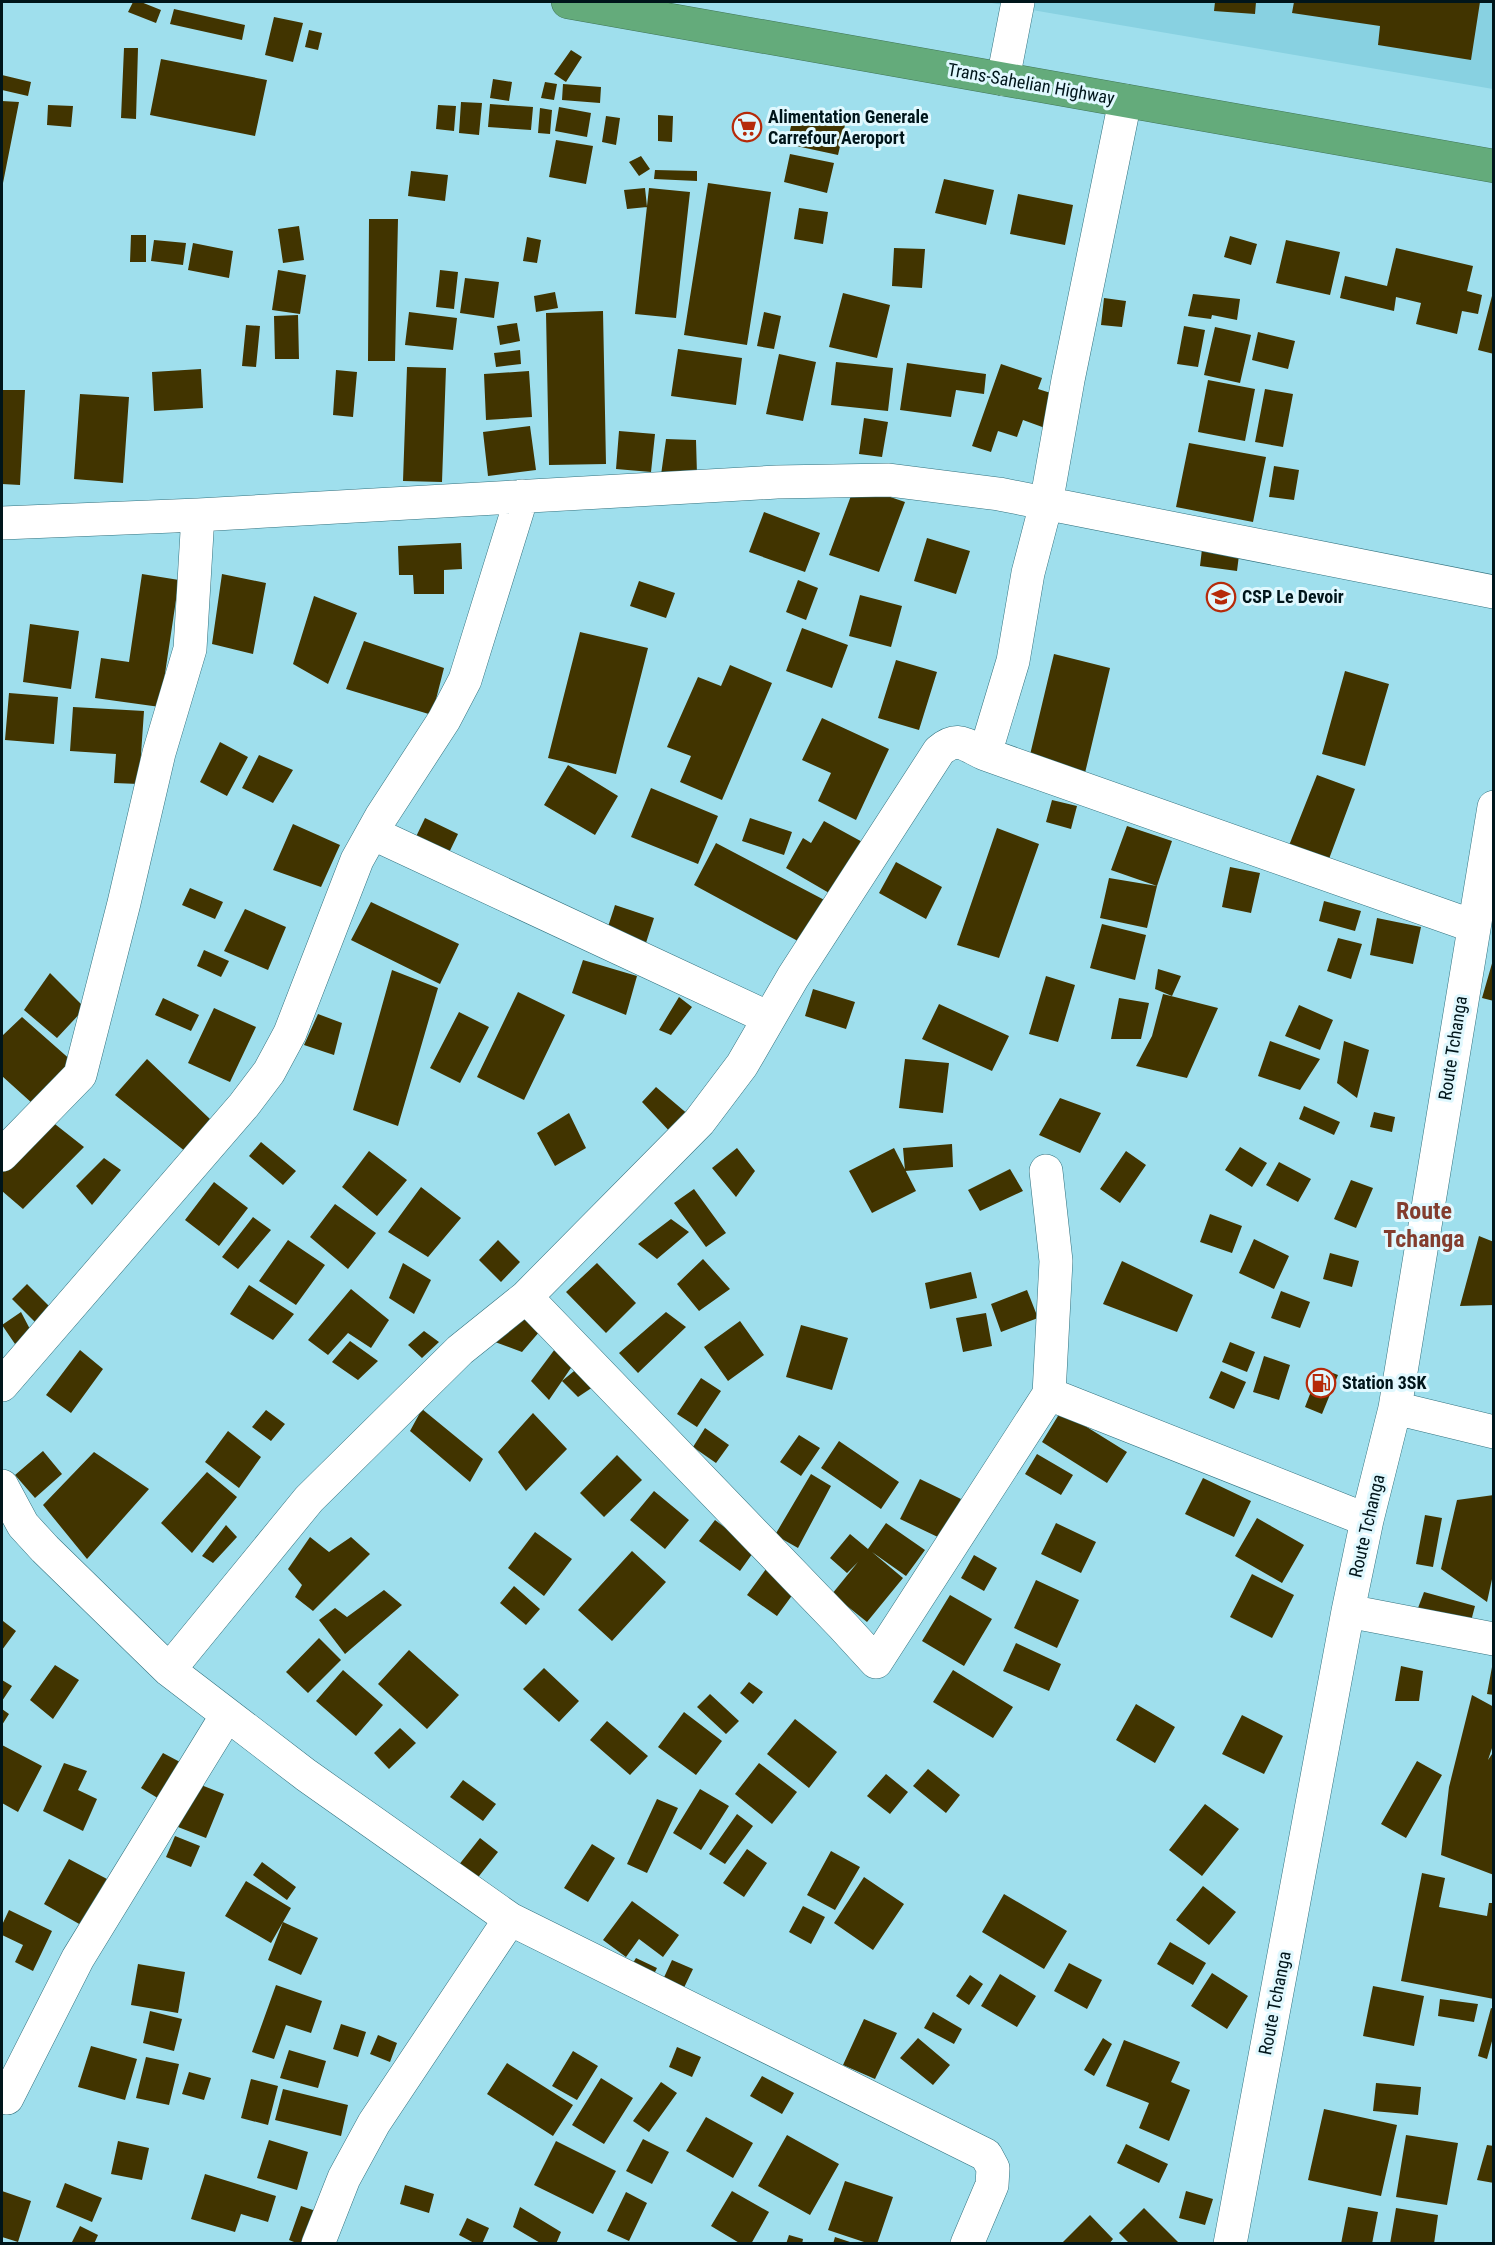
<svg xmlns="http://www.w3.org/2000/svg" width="1495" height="2245" font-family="'Roboto Condensed',sans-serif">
<rect width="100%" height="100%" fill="#9fdfed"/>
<path fill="#88d1e1" d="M986 2H1493V89Z"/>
<path fill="#413400" d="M133 2H141L161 10 156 23 128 12Z
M1215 2H1256L1255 14 1214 11Z
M1294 2H1480L1471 60 1378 45 1380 26 1292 13Z
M174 9 245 25 242 40 170 24Z
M274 17 303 23 293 62 265 55Z
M309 30 322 33 318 50 305 47Z
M124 48H138L136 119 121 118Z
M571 50 582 57 566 82 554 74Z
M161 59 267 80 255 136 150 115Z
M2 75 31 82 28 96 2 90Z
M493 79 512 82 509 101 490 98Z
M545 82 557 84 554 100 541 98Z
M563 84 601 87 600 103 562 100Z
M2 101 19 102 3 183H2Z
M461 102 482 103 479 135 459 133Z
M490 104 533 107 531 130 488 127Z
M48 105 73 106 71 127 47 125Z
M438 105 456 106 454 131 436 129Z
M559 107 591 113 587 137 555 131Z
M540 108 552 110 550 134 538 133Z
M794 113 845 125 838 155 787 144Z
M658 115 673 116 672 142 658 141Z
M606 116 620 118 616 145 602 142Z
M556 140 593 146 586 184 549 177Z
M790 154 834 163 827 193 784 182Z
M641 156 650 169 639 176 629 162Z
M655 170 697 171V181L654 179Z
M411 171 448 175 445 201 408 196Z
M944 179 994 190 986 225 935 213Z
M708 183 771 192 747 345 684 335Z
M645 188 647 207 627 209 624 190Z
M649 188 690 192 676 318 635 314Z
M1018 194 1073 205 1065 245 1010 234Z
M799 208 828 212 823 244 794 239Z
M369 219H398L395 361H368Z
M299 226 304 260 283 263 278 229Z
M131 235H146V262H130Z
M1230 236 1257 244 1251 265 1224 257Z
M527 237 541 240 537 263 523 261Z
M154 240 186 243 183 265 151 261Z
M1286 240 1340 252 1330 295 1276 283Z
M193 243 233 251 229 278 188 270Z
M894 248 925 249 922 288 892 286Z
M1396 248 1473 266 1467 291 1482 295 1478 314 1462 311 1457 334 1416 324 1421 303 1396 297 1394 311 1340 298 1345 276 1387 286Z
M278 270 306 275 300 314 272 310Z
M440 270 458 272 454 309 436 307Z
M465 278 499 282 494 318 460 313Z
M555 292 558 308 536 312 534 296Z
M1493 292H1494V354L1478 350Z
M843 293 890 305 877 358 829 347Z
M1193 294 1240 299 1237 320 1212 315 1211 319 1188 316Z
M1104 298 1126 301 1122 327 1101 325Z
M603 311 606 464 549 465 546 313Z
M409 312 457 318 453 350 405 345Z
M764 312 781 316 774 349 757 346Z
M298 315 299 359H275L274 316Z
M517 323 520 341 500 345 497 326Z
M246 325 260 326 256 367 242 366Z
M1184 326 1205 330 1198 367 1177 364Z
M1215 327 1251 335 1240 383 1204 375Z
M1258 332 1295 341 1288 369 1252 360Z
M678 349 742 358 736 405 671 396Z
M520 350 521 364 496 367 494 353Z
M779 354 816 362 803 421 766 414Z
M836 362 893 368 888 411 831 405Z
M907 363 986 374 984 394 956 390 951 417 900 410Z
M1001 364 1042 378 1038 389 1057 395 1045 428 1023 420 1017 437 998 431 991 452 972 446Z
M407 367 446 368 442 482 403 481Z
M201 369 203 408 154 411 152 372Z
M336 370 357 372 353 417 333 415Z
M529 371 532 417 486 420 484 374Z
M1208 380 1255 389 1245 441 1198 432Z
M1265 389 1293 394 1283 447 1255 442Z
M2 390H25L20 485 2 484Z
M80 394 129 397 123 483 74 479Z
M864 418 888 422 882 457 859 454Z
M530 426 536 470 488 476 483 432Z
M619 431 655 434 651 472 616 469Z
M666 439 696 440 697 475H661Z
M1189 443 1266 457 1253 522 1176 507Z
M1274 466 1299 470 1294 500 1269 497Z
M855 485 905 502 879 572 829 555Z
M764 512 820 533 805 572 749 552Z
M927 538 970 551 956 594 914 581Z
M461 543 462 569 444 570V594H414L413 575H399L398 546Z
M1202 549 1239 555 1237 571 1200 566Z
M142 574 179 580 160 707 95 698 101 658 129 662Z
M222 574 266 583 253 654 212 644Z
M798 580 818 588 806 620 786 612Z
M639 581 675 593 666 618 630 606Z
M860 595 902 606 891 647 849 636Z
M314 596 357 613 328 684 293 664Z
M30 624 79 631 71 689 23 682Z
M802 628 848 645 832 688 786 671Z
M580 632 648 648 616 774 548 758Z
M364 641 444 668 432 715 346 689Z
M1054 654 1110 668 1085 773 1029 759Z
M896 660 937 672 919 730 878 718Z
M730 665 772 683 722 800 680 782 691 756 667 747 698 677 721 686Z
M1345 671 1389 684 1365 766 1322 754Z
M9 693 58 697 54 744 5 740Z
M73 707 144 711 139 784 114 783 116 754 70 751Z
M822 718 889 749 856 820 818 801 831 773 802 760Z
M220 742 248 757 227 796 200 782Z
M259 755 293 770 273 803 242 788Z
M568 765 618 796 595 835 544 805Z
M1317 775 1355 789 1326 867 1286 853Z
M651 788 718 816 698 864 631 837Z
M1052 800 1077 806 1071 829 1046 822Z
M425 818 458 834 445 861 412 845Z
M750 818 792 832 784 855 742 841Z
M824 821 866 844 836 897 786 868 803 838 811 843Z
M293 824 340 845 321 887 273 870Z
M1127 826 1172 841 1157 886 1111 870Z
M997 828 1039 844 999 958 957 945Z
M716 843 832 904 809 947 694 885Z
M896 862 942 887 926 919 879 893Z
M1230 867 1260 873 1251 913 1222 907Z
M1109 878 1157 886 1147 928 1100 918Z
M190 888 223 902 215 919 182 905Z
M1324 901 1361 911 1355 931 1319 921Z
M371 902 459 944 440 984 351 940Z
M615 905 654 918 645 946 606 933Z
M245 909 286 927 268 970 224 951Z
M1377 918 1421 927 1413 964 1370 955Z
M1102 924 1146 935 1135 980 1090 968Z
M1338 938 1362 944 1351 979 1327 971Z
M204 950 229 961 221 977 197 966Z
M583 960 637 976 626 1015 572 993Z
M1493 960H1494V1001L1482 998Z
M1158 969 1181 976 1172 996 1155 989Z
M392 970 438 988 398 1126 353 1110Z
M50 973 85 1008 57 1038 24 1010Z
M1046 976 1075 985 1058 1042 1029 1034Z
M813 989 855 1002 846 1029 805 1016Z
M518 992 565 1015 524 1100 477 1077Z
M1163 994 1218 1008 1187 1078 1136 1066 1152 1036Z
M679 997 692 1007 671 1035 659 1030Z
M163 998 199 1015 191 1031 155 1015Z
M1119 998 1149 1003 1141 1039H1111Z
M939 1004 1009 1036 992 1071 922 1039Z
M1299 1005 1333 1020 1320 1050 1285 1036Z
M214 1008 256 1027 230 1082 188 1063Z
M459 1012 489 1027 460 1083 430 1068Z
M318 1014 342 1023 334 1055 304 1045Z
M22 1017 73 1062 33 1104 2 1076V1036Z
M1270 1041 1320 1059 1300 1090 1258 1076Z
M1344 1041 1369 1050 1357 1098 1337 1083Z
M147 1059 210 1119 186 1152 115 1095Z
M905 1059 949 1063 943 1113 899 1108Z
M656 1087 690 1116 674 1136 642 1102Z
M1060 1098 1101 1113 1080 1153 1039 1135Z
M1304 1106 1340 1122 1334 1135 1299 1119Z
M1374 1112 1395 1117 1392 1132 1370 1127Z
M569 1113 586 1148 555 1166 537 1133Z
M46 1117 84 1147 23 1209 2 1191V1169Z
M261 1142 296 1171 283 1185 249 1156Z
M952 1144 953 1167 905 1171 903 1148Z
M1240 1147 1267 1163 1252 1187 1225 1170Z
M737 1148 755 1171 736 1197 712 1168Z
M894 1148 916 1191 872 1213 849 1171Z
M369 1151 407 1180 377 1216 342 1187Z
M1126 1151 1146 1165 1120 1203 1100 1189Z
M104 1158 121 1170 92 1205 76 1186Z
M1279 1162 1311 1179 1298 1202 1266 1185Z
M1010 1169 1023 1191 980 1211 968 1190Z
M1351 1180 1373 1188 1356 1228 1334 1219Z
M214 1182 248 1208 219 1246 185 1220Z
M421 1187 461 1218 428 1257 388 1232Z
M694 1189 726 1233 706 1247 674 1203Z
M335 1204 376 1233 348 1269 310 1237Z
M1210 1214 1242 1226 1232 1253 1200 1242Z
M253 1217 271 1230 238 1269 222 1257Z
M671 1219 689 1232 657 1259 638 1244Z
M1479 1236 1494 1242V1305L1460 1306Z
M1254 1239 1289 1256 1274 1289 1239 1273Z
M288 1240 325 1265 296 1305 259 1281Z
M498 1240 520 1262 501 1282 479 1260Z
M1330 1253 1359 1261 1352 1287 1323 1279Z
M703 1259 730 1289 699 1311 677 1284Z
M1122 1261 1193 1295 1177 1332 1103 1304Z
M403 1263 431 1280 414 1314 389 1298Z
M597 1263 636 1303 606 1333 566 1292Z
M971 1272 977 1298 930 1309 925 1283Z
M27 1284 54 1311 39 1326 12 1299Z
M249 1285 294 1314 273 1340 230 1314Z
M351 1289 389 1320 371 1348 348 1333 328 1355 308 1340Z
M1027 1290 1038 1318 1001 1332 991 1304Z
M1281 1291 1310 1302 1300 1328 1271 1318Z
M523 1311 540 1331 522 1352 495 1342Z
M21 1312 32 1333 15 1344 2 1325Z
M666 1312 686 1327 638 1373 619 1353Z
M986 1313 992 1346 963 1352 956 1318Z
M740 1321 764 1355 728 1381 704 1347Z
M801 1325 848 1338 832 1390 786 1377Z
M424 1331 439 1342 422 1358 408 1345Z
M350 1341 378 1361 358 1380 332 1362Z
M1230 1342 1255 1352 1247 1372 1222 1362Z
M555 1349 575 1362 549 1400 531 1381Z
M80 1350 103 1369 71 1413 46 1395Z
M1264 1356 1290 1365 1279 1400 1253 1392Z
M585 1362 602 1381 578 1397 562 1381Z
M1320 1368 1338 1375 1322 1414 1305 1407Z
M1221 1371 1246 1382 1234 1409 1209 1398Z
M701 1378 721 1391 697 1427 677 1414Z
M422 1409 483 1459 470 1482 410 1431Z
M266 1410 285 1424 271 1441 252 1427Z
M1061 1411 1127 1452 1107 1483 1042 1442Z
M533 1413 567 1449 526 1491 498 1452Z
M705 1428 729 1445 716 1463 693 1447Z
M228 1431 261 1457 239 1488 205 1462Z
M799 1435 820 1448 801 1476 780 1462Z
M839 1441 899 1482 881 1509 821 1468Z
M43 1451 62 1474 35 1498 15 1475Z
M94 1452 149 1489 87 1559 43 1505Z
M1037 1454 1073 1475 1061 1495 1025 1474Z
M617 1455 642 1480 604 1517 580 1493Z
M207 1472 237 1497 192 1553 161 1523Z
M811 1474 831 1486 798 1548 775 1535Z
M1203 1478 1251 1501 1234 1537 1185 1514Z
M920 1479 961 1499 942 1539 900 1519Z
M654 1491 689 1520 665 1549 630 1520Z
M1494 1495V1570L1487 1602 1441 1569 1457 1500Z
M1425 1515 1442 1518 1433 1567 1416 1564Z
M1257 1518 1304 1545 1282 1583 1235 1556Z
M715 1520 755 1550 740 1571 699 1541Z
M886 1523 925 1550 906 1576 872 1552 903 1578 867 1622 832 1594 858 1562 847 1573 830 1558 850 1534 868 1549Z
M1056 1523 1096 1542 1081 1573 1041 1554Z
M226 1525 237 1537 213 1563 202 1556Z
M535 1532 572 1559 544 1596 508 1568Z
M310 1537 329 1552 351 1537 370 1554 313 1611 295 1597 302 1585 288 1569Z
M632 1551 666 1582 612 1641 578 1610Z
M974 1555 997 1568 984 1591 961 1578Z
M766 1569 796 1590 777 1616 747 1595Z
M1252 1574 1294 1595 1272 1638 1230 1617Z
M1036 1580 1079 1600 1057 1648 1014 1628Z
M514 1586 540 1609 526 1625 500 1603Z
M384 1590 402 1605 345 1654 319 1620 335 1608 347 1617Z
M1424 1592 1475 1606 1470 1625 1415 1616Z
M950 1595 992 1619 964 1666 922 1641Z
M3 1621 16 1631 2 1650V1623Z
M319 1638 341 1660 308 1693 286 1672Z
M1016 1643 1061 1664 1049 1691 1003 1671Z
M409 1650 459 1695 427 1729 378 1684Z
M55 1665 79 1680 53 1719 30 1700Z
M1401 1666 1423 1671 1419 1701H1395Z
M1492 1667H1494V1695L1487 1694Z
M544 1668 579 1701 559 1722 523 1689Z
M343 1670 383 1705 356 1736 316 1701Z
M953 1670 1013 1707 993 1738 933 1702Z
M2 1680 12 1686 2 1701Z
M749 1682 763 1692 753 1704 740 1693Z
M710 1694 739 1721 726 1734 697 1707Z
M1472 1695 1494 1707V1742L1488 1760 1494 1751V1875L1441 1855 1449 1787Z
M1136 1704 1175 1727 1155 1763 1116 1740Z
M2 1709 9 1714 2 1725Z
M684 1712 722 1741 696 1775 658 1747Z
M1242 1715 1283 1736 1264 1774 1222 1754Z
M795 1719 837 1752 809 1788 767 1754Z
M607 1721 648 1756 630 1775 590 1740Z
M400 1728 416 1743 389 1769 374 1753Z
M2 1745 42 1766 18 1812 2 1803Z
M163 1753 180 1762 161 1800 141 1788Z
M1417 1761 1442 1775 1406 1838 1381 1824Z
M64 1763 87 1771 78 1790 97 1799 83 1831 43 1811Z
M759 1763 797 1792 772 1824 735 1794Z
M928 1769 960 1795 946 1813 913 1786Z
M886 1774 908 1792 890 1814 867 1796Z
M463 1780 496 1804 483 1821 450 1797Z
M196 1783 224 1794 206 1838 178 1827Z
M700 1789 729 1806 701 1850 673 1833Z
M657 1799 678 1808 647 1873 627 1864Z
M1205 1804 1239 1829 1202 1876 1169 1850Z
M737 1814 753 1826 725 1864 709 1854Z
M175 1836 200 1846 191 1867 166 1857Z
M480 1838 498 1852 472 1885 454 1871Z
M592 1844 615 1858 588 1902 564 1888Z
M747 1849 767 1863 744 1897 723 1883Z
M831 1851 860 1867 835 1910 807 1895Z
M69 1859 107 1879 81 1925 44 1904Z
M262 1862 296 1887 287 1900 253 1875Z
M1422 1873 1445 1878 1439 1907 1487 1916 1489 1903H1494V1999L1401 1981Z
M864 1877 904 1904 873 1950 834 1923Z
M246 1881 291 1908 271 1943 225 1916Z
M1203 1886 1236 1912 1209 1945 1176 1920Z
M1004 1894 1067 1931 1044 1969 982 1932Z
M632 1901 679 1935 663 1957 639 1939 626 1957 603 1940Z
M803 1906 825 1917 811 1944 789 1932Z
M9 1910 52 1931 33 1971 15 1962 23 1945 2 1935V1925Z
M283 1922 318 1938 301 1975 268 1960Z
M1170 1942 1206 1963 1193 1985 1157 1964Z
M636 1958 657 1968 652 1978 630 1968Z
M672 1960 693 1969 680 1996 660 1986Z
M1069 1963 1102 1980 1087 2009 1054 1991Z
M138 1964 185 1972 178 2013 131 2005Z
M1212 1973 1248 1996 1227 2029 1191 2006Z
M1000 1974 1036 1996 1017 2027 981 2006Z
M970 1975 983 1984 969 2005 956 1996Z
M276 1985 322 2001 311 2033 286 2025 274 2059 252 2052Z
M1373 1986 1424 1996 1414 2046 1363 2036Z
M1440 1999 1478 2004 1474 2022 1438 2016Z
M1491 2008 1494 2009V2034L1487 2059 1478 2056Z
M150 2011 182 2019 174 2051 143 2043Z
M933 2012 962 2029 954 2044 924 2028Z
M864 2019 897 2033 875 2079 843 2065Z
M341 2024 366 2032 358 2057 333 2049Z
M378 2035 397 2043 390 2062 370 2054Z
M918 2038 950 2065 933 2085 900 2058Z
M1103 2038 1112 2044 1094 2076 1084 2070Z
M1124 2040 1180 2062 1171 2082 1190 2090 1169 2141 1139 2128 1149 2103 1106 2086Z
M91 2046 137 2059 125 2100 78 2087Z
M677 2047 701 2057 692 2077 669 2067Z
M289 2050 326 2061 318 2088 280 2078Z
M573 2051 598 2066 577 2100 552 2086Z
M146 2057 179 2064 169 2105 136 2098Z
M507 2063 573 2105 553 2136 487 2094Z
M189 2072 211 2078 204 2100 182 2094Z
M762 2076 794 2093 782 2114 750 2096Z
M601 2078 633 2098 604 2144 572 2125Z
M251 2079 278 2086 268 2125 241 2118Z
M661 2082 677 2093 649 2132 633 2121Z
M1376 2083 1421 2087 1418 2115 1373 2111Z
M283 2089 348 2105 341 2136 275 2120Z
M1324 2109 1397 2125 1381 2196 1308 2180Z
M706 2117 753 2143 733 2178 686 2151Z
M787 2135 839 2164 810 2215 758 2186Z
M1406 2135 1458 2143 1447 2205 1396 2197Z
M643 2139 669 2152 652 2184 626 2171Z
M269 2140 308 2152 297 2190 257 2178Z
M118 2141 149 2148 142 2180 111 2174Z
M556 2141 616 2171 593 2214 534 2185Z
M1126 2144 1168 2164 1159 2183 1117 2163Z
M1487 2145 1494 2146V2183L1477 2180Z
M205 2174 276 2196 268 2222 241 2214 235 2232 191 2219Z
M845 2181 893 2197 877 2244H870L828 2230Z
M65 2183 102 2198 92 2222 56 2207Z
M405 2185 434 2194 429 2213 400 2204Z
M2 2191 31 2201 18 2242 2 2237Z
M732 2191 769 2212 751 2244H741L711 2226Z
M1186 2191 1213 2199 1205 2225 1179 2218Z
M626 2192 647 2203 629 2241 607 2231Z
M301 2206 322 2213 312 2244H299L289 2240Z
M520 2207 561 2232 556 2244H542L513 2227Z
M1348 2207 1378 2212 1372 2244H1341Z
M1144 2208 1180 2244H1130L1119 2233Z
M1396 2208 1438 2215 1434 2244H1390Z
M1090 2215 1113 2239 1109 2244H1061Z
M467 2218 489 2228 482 2244H476L459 2235Z
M80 2226 98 2235 94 2244H71Z
M789 2235 803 2239 802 2244H786Z
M835 2237 853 2243V2244H833Z"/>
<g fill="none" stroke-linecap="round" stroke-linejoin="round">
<g stroke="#33727f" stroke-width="34">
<path id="minor" d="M1003 79 1018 2
M2 523 198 515 777 482 889 480 999 494 1494 592
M985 754 1473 926
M372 833 769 1018
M2 1155 80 1075 124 903 159 753 190 649 198 515
M526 1297 843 1626 876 1662 1049 1394 1056 1261 1046 1171
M2 1385 244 1105 269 1072 290 1033 357 860 381 817 444 720 465 680 522 496
M1049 1394 1367 1520
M1395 1408 1494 1432
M2 1486 23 1525 45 1549 169 1670 306 1775 510 1919 374 2123 344 2178 318 2244
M1348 1611 1494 1639
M169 1670 309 1499 460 1350 526 1297 699 1122 742 1065 793 977 939 751C958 735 965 745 985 754L1013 661 1028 573 1046 504 1068 380 1125 101
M510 1919 986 2155 993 2168 992 2185 967 2244
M7 2098 78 1958 227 1715
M1230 2244 1348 1611 1367 1520 1395 1408 1494 807"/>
</g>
<g stroke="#417659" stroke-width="34">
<path id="highway" d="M568 2 1494 166"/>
</g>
<use href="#minor" stroke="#fff" stroke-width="33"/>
<use href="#highway" stroke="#64ab7b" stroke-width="33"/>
</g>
<defs>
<g id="supermarket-ring" transform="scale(1.5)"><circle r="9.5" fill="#e0f8fe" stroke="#b62a09" stroke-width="1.5"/><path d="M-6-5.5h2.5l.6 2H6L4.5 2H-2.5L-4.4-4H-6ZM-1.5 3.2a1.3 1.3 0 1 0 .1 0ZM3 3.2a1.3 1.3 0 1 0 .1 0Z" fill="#b62a09"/></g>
<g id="school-ring" transform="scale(1.5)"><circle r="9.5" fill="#e0f8fe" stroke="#b62a09" stroke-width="1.5"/><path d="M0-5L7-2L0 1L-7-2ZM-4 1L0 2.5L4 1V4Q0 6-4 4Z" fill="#b62a09"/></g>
<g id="fuel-ring" transform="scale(1.5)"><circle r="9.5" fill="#e0f8fe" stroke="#b62a09" stroke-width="1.5"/><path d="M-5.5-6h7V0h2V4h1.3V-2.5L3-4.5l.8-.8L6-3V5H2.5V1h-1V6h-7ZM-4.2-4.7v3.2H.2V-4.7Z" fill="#b62a09"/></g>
</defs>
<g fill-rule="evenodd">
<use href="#supermarket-ring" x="747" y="127"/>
<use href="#school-ring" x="1221" y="597"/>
<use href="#fuel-ring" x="1321" y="1383"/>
</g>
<g text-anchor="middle" stroke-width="6" stroke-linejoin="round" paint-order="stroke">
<g font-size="18" fill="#00151a" stroke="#e0f8fe">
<text transform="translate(1031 84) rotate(10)" y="6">Trans-Sahelian Highway</text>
<text transform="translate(1453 1048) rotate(-81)" y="6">Route Tchanga</text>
<text transform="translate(1367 1526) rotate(-77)" y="6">Route Tchanga</text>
<text transform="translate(1275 2003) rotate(-79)" y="6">Route Tchanga</text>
</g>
<g font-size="18" font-weight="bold" fill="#00151a" stroke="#e0f8fe" text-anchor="start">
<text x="768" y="123">Alimentation Generale<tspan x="768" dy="21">Carrefour Aeroport</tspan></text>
<text x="1242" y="603">CSP Le Devoir</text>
<text x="1342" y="1389">Station 3SK</text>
</g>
<g font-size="24" font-weight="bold" fill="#833d2e" stroke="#e0f8fe">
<text x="1424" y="1219">Route<tspan x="1424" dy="28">Tchanga</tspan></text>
</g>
</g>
<rect width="1495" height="2245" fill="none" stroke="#00151a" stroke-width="6"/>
</svg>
